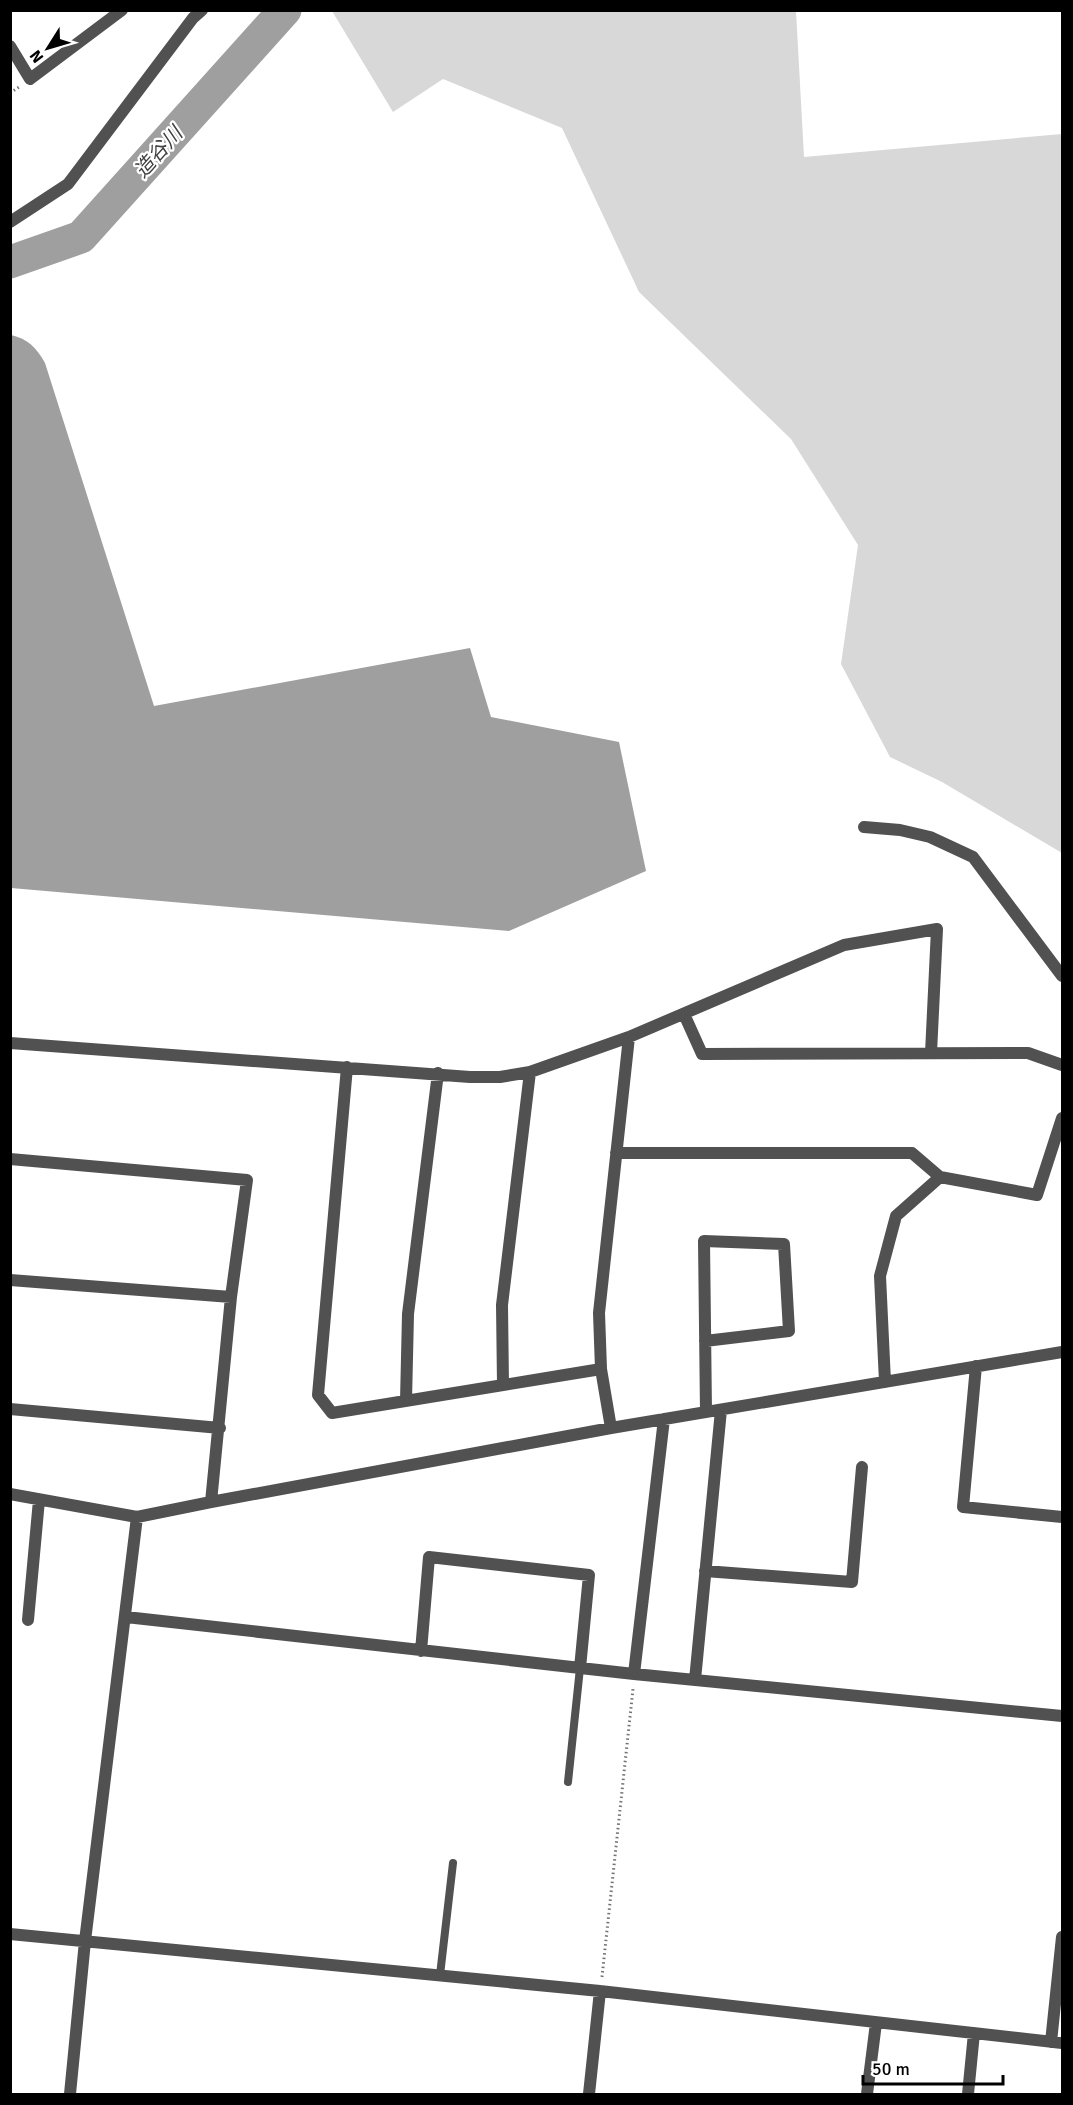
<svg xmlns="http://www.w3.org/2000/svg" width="1073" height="2105" font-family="Signika,'Noto Sans JP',sans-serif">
<rect width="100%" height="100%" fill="#fff"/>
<path fill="#d8d8d8" d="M332 11H796L804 157 1062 134V853L942 782 890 757 841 664 858 545 791 439 639 292 562 128 443 79 393 112Z"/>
<path fill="#9f9f9f" d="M11 335C28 339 36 347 45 363L154 706 470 648 491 717 619 742 646 871 509 931 11 888Z"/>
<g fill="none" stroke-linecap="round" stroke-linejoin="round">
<path stroke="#9f9f9f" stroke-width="33" d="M10 262 81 237 285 10"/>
<path stroke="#737373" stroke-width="3" stroke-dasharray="1.5 3" stroke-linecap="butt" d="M10 93 19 87
M602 1977 633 1689"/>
<path stroke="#515151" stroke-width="8" d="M568 1782 580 1668
M440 1975 453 1863"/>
<path stroke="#515151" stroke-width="12" d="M10 46 30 79 122 10
M10 222 68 184 193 18 202 10
M864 827 900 830 930 837 973 857 1062 976
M684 1014 702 1054 1028 1053 1062 1065
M10 1043 470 1077H500L530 1072 629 1037 844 945 937 929 931 1053
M347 1067 318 1395 332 1413 601 1369
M616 1153H912L940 1177 1037 1195 1062 1118
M10 1159 247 1180 231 1297 211 1502
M10 1280 231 1297
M705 1341 789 1331 784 1244 704 1241 706 1412
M976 1366 963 1507 1062 1517
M885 1382 880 1276 896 1216 940 1177
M503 1385 502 1305 530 1072
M406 1401 408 1314 438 1073
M10 1409 220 1428
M611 1428 601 1369 599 1313 629 1037
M10 1494 137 1517 211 1502 611 1428 1062 1352
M705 1571 852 1582 862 1467
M126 1617 634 1674 1062 1716
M28 1620 39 1500
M421 1651 429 1557 589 1575 580 1668
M634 1674 664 1419
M695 1680 721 1410
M10 1934 600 1991 1062 2043
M1051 2042 1062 1937
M70 2094 85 1941 137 1517
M589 2094 600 1991
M867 2094 876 2023
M968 2094 974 2033"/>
</g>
<g text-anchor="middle" stroke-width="4.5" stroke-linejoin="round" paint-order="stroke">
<g font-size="20" font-style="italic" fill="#404040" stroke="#fff">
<text transform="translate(158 152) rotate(-48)" y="7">造谷川</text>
</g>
</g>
<rect width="1073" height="2105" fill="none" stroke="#000000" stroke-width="24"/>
<g transform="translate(48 48) rotate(233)" stroke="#ffffff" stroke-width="4.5" paint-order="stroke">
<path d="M0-4.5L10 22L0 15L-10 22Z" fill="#000000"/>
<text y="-9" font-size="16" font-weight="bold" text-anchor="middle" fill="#000000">N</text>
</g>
<path d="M863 2075v9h140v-9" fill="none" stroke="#000000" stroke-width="3"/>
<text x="872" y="2075" font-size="18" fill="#000000" stroke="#ffffff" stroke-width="4.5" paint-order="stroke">50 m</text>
</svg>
